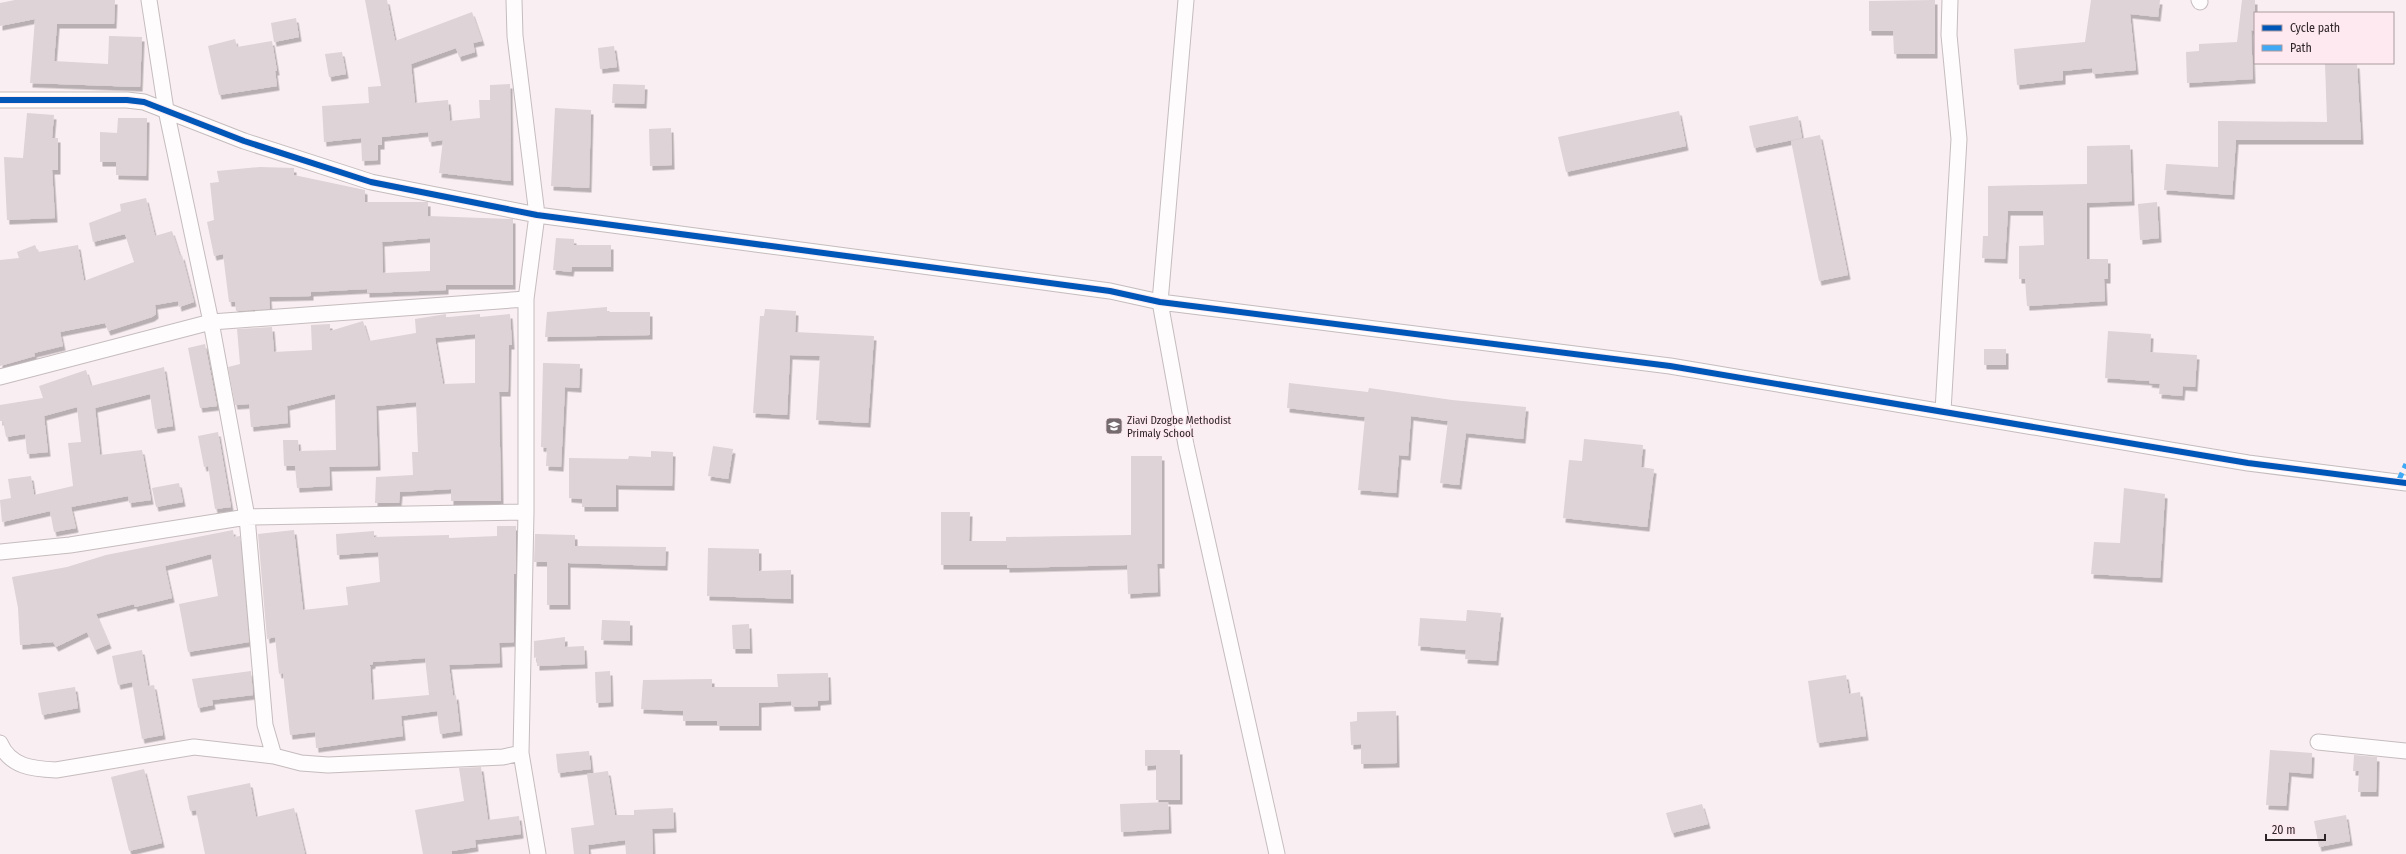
<svg xmlns="http://www.w3.org/2000/svg" width="2406" height="854" font-family="'Fira Sans Condensed',sans-serif">
<defs>
<filter id="shadow"><feDropShadow dx="2.5" dy="4.5" stdDeviation="0" flood-color="#0004"/></filter>
</defs>
<rect width="100%" height="100%" fill="#f9eef1"/>
<path fill="#ded3d6" fill-rule="evenodd" filter="url(#shadow)" d="M15 0H115L114 24H57L54 61 108 64 109 36 142 37 140 87 30 83 35 19 0 26V3Z
M365 0H387L395 41 472 12 482 41 473 43 475 52 459 57 456 48 411 64 415 103 448 100 450 121 480 118 479 100H490V85L510 84 511 181 439 173 443 140 429 142 428 132 382 137V145H378V160L362 161 361 138 324 142 322 106 369 103 368 87 381 86Z
M1935 0V54H1894L1893 31H1869V1Z
M2091 0H2160L2158 17 2130 14 2136 70 2093 74 2092 68 2063 71V80L2017 85 2014 49 2085 42Z
M2242 0H2255V31L2251 30 2253 79 2187 83 2186 52 2199 51V44L2237 42Z
M296 18 299 37 274 42 271 23Z
M235 39 237 47 272 41 277 71H275L277 86 219 95 208 46Z
M614 46 617 67 600 69 598 48Z
M342 52 346 74 329 77 325 54Z
M2325 63 2357 64 2361 140H2236L2232 195 2164 190 2166 164 2218 167V121L2327 122Z
M613 84 645 85 644 104 612 103Z
M555 108 591 110 589 188 551 186Z
M1679 111 1686 146 1566 172 1558 137Z
M27 113 54 115 52 138H58V170H52L55 218 7 220 4 157 23 158Z
M1798 116 1802 138 1754 148 1749 126Z
M118 118H147L146 176 116 175V162H100V132L117 133Z
M671 128 672 165 650 166 649 129Z
M1820 135 1848 275 1819 281 1791 141Z
M2130 145 2132 201 2087 203V259H2108V279H2104L2105 301 2027 306 2025 279H2019V246L2044 245 2043 211H2008L2005 259 1982 258 1983 236H1988V186L2087 184V146Z
M260 167 294 168V175L365 190V202H428V216L513 219V285H446V290L367 293V289L311 292V296L269 297 270 309 236 311 235 302H229L223 254 214 256 207 222 214 220 210 183 219 182 217 171ZM430 238V271L383 273 382 242Z
M146 198 155 236 172 231 180 256 182 255 194 302 179 307 178 301 155 305 156 314 152 317 108 331 105 323 60 332 63 346 34 353 35 356 0 366V260L19 258 17 252 35 245 38 252 78 245 84 281 134 262 125 234 93 242 89 223 121 211 120 204Z
M2157 202 2159 238 2140 240 2138 204Z
M556 238 574 239V245H611V267H572L571 272 553 270Z
M607 307V312H650V335L545 337 547 312Z
M765 309 796 311 795 332 874 336 868 423 816 420 820 356 790 355 787 415 753 413 760 316H764Z
M446 314V317H449L480 314V317L510 314 512 345H509L508 392H499L501 501H451V489L400 492 399 503H375L376 477 413 475 412 452H418L416 402 376 406 378 466 329 467 330 486 297 488 295 466H284L283 440H298L299 451 336 450 335 394 287 406 288 423 251 427 249 404 235 405 228 367 240 364 237 329 272 327 274 352 312 350 311 325 330 324V331L363 321 369 341 416 333 415 319ZM475 334V383L443 384 435 338Z
M2108 331 2151 334 2150 352 2197 355 2195 387 2183 386 2182 396 2159 394 2160 384 2149 383 2150 381 2105 378Z
M205 344 217 406 200 408 188 348Z
M1984 349H2006V365H1984Z
M543 363 580 364 579 388 565 387 561 467 546 466 547 448 541 447Z
M164 367 173 426 155 429 150 394 95 408 100 455 142 450 151 500 129 503 128 496 71 507 76 528 54 532 50 511 2 522 0 500 11 498 8 479 31 476 34 495 73 486 68 443 81 442 77 407 44 416 48 452 27 454 25 434 6 437 3 421H0V405L43 398 39 386 86 370 91 386Z
M1289 383 1368 392 1369 388 1452 400 1526 407 1523 439 1466 433 1459 485 1440 483 1448 421 1411 416 1408 456 1399 455 1396 493 1358 490 1365 417 1287 408Z
M218 432 231 507 215 509 208 466 204 467 198 436Z
M1584 439 1643 445 1641 467 1654 469 1647 527 1563 518 1569 460 1582 461Z
M713 446 733 449 728 479 708 476Z
M651 451 673 452 672 486 616 485V507H582V499L569 498V458L628 459 629 456 651 457Z
M1131 456H1162V564H1157L1158 592 1128 594 1127 565 1007 568V565H941V512H970L969 541H1006V537L1131 535Z
M179 483 183 502 156 507 152 488Z
M2124 488 2165 494 2160 578 2091 574 2094 542 2120 543Z
M497 526H516V574H514V642L499 643 500 663 449 665 453 696 456 695 460 731 440 734 437 711 401 716 403 736 316 748 315 732 290 735 283 673 279 674 275 637 267 639 258 534 294 530 303 610 348 605 346 587 380 582 378 552 337 555 336 534 374 531V537L449 535V538L497 536ZM425 658 429 695 372 700 370 665 373 664V662Z
M233 530 234 537 240 536 249 642 188 652 179 604 218 596 211 554 165 566 172 598 135 607 134 604 96 614 109 644 95 650 87 632 56 647 53 642 20 645 18 608 12 577 67 567 106 555Z
M535 534 575 535V546L666 547 665 566 568 563V605H547V562H534Z
M708 548 759 549V571L791 570V599L707 596Z
M1467 610 1501 613 1496 661 1465 659 1466 650 1418 646 1420 618 1466 621Z
M602 620 630 621V641L601 640Z
M749 624 750 649H733L732 625Z
M565 637V647L584 646 585 664 537 666V657L534 658V641Z
M142 650 148 686 154 685 163 735 142 739 132 682 118 685 112 656Z
M251 671 253 695 212 700 213 705 198 708 192 679Z
M610 671 611 702 596 703 595 672Z
M828 673 829 700 818 701V706L792 707 791 701 759 703V726H717V721H683V711L641 709 643 680 712 679V687H778L777 674Z
M1846 675 1849 694 1860 692 1866 736 1817 743 1808 681Z
M75 687 78 708 42 715 38 693Z
M1396 711 1397 763 1361 764V744L1351 745 1350 722 1357 721V712Z
M1145 750H1180V800H1156V765L1145 766Z
M2270 750 2312 753 2311 774 2289 772 2286 806 2266 805Z
M589 751 591 769 558 773 556 754Z
M2354 755 2377 757 2376 792H2358L2359 771H2353Z
M481 767 488 820 519 816 521 834 475 840 476 847 452 851V854H423L415 810 464 801 459 768Z
M144 769 162 843 129 851 111 777Z
M608 771 615 815H634V810L673 808 674 828 652 829 653 854H626L625 840 588 845 589 854H574L571 828 594 825 587 774Z
M250 783 256 817 294 808 305 854H205L196 810 190 811 187 796Z
M1168 802 1169 829 1121 832 1120 804Z
M1702 804 1708 824 1672 833 1666 813Z
M2346 815 2350 841 2319 847 2314 821Z"/>
<g fill="none" stroke-linecap="round" stroke-linejoin="round">
<g stroke="#c5bcbe" stroke-width="17">
<path id="street" d="M514 0 515 36 537 215 526 299V512L521 753 538 854
M1186 0 1160 302 1186 445 1277 854
M2199 0 2200 2
M0 100H127L144 102 244 141 371 182 537 215 1110 291 1160 302 1670 366 2248 463 2406 483
M0 377 211 322 166 110 149 0
M1943 411 1959 139 1949 35 1950 0
M0 552 70 545 247 517 526 512
M2318 742 2406 751
M0 743C10 767 33 769 56 770L194 747 274 756 301 763 328 765 503 757 521 753
M274 756 265 725 247 517 211 322 526 299"/>
</g>
<use href="#street" stroke="#fefcfd" stroke-width="15"/>
<path stroke="#3fa9f5" stroke-width="5" stroke-dasharray="10 5" stroke-linecap="butt" d="M2398 482 2406 464"/>
<g stroke="#fee9f0" stroke-width="8">
<path id="cycleway" d="M0 100H127L144 102 244 141 371 182 537 215 1110 291 1160 302 1670 366 2248 463 2406 483"/>
</g>
<use href="#cycleway" stroke="#0057b8" stroke-width="6"/>
</g>
<defs>
<g id="school-square" transform="scale(0.9)"><rect x="-9" y="-9" width="18" height="18" rx="4" fill="#756b6e" stroke="#fee9f0"/><path d="M0-5L7-2L0 1L-7-2ZM-4 1L0 2.5L4 1V4Q0 6-4 4Z" fill="#fff"/></g>
</defs>
<g fill-rule="evenodd">
<use href="#school-square" x="1114" y="426"/>
</g>
<g text-anchor="middle" stroke-width="3" stroke-linejoin="round" paint-order="stroke">
<g font-size="11" fill="#2e2528" stroke="#fee9f0" text-anchor="start">
<text x="1127" y="424">Ziavi Dzogbe Methodist<tspan x="1127" dy="13">Primaly School</tspan></text>
</g>
</g>
<rect x="2254" y="12" width="140" height="52" fill="#fee9f0" stroke="#ab9ba0"/>
<rect x="2262" y="25" width="20" height="6" fill="#0057b8" stroke="#ab9ba0"/>
<text x="2290" y="32" font-size="12" fill="#2e2528">Cycle path</text>
<rect x="2262" y="45" width="20" height="6" fill="#3fa9f5" stroke="#ab9ba0"/>
<text x="2290" y="52" font-size="12" fill="#2e2528">Path</text>
<path d="M2266 834v6h59v-6" fill="none" stroke="#2e2528" stroke-width="2"/>
<text x="2272" y="834" font-size="12" fill="#2e2528" stroke="#fee9f0" stroke-width="3" paint-order="stroke">20 m</text>
</svg>
